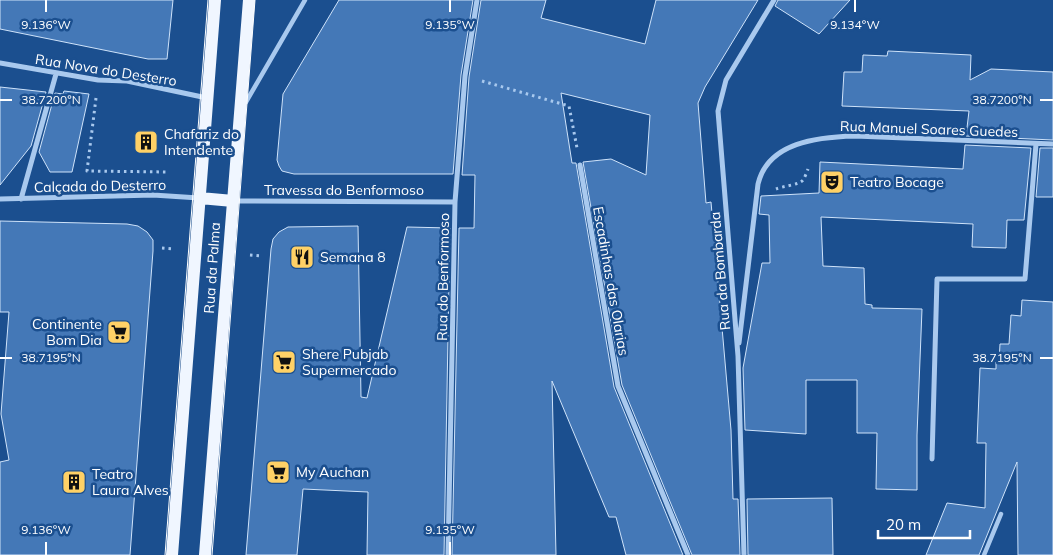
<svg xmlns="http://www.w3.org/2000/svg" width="1053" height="555" font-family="Mulish,sans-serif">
<rect width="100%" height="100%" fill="#1b4f8f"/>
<path fill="#4478b7" stroke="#cfe3fa" d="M0 0H173L167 59H148L0 29Z
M339 0H473L461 75 453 174H294L282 171 279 166 277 160 283 94Z
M481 0H546L541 18 645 44 656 0H758L705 87 698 103 706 203 711 202 731 430 733 499H738L740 555H692L622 385 583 162 611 159 646 175 650 115 561 93 572 163H576L614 387 683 555H626L616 517H609L552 381 556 555H452L459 228H474L475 175H462L469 77Z
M778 0H850L819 34 775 6Z
M888 51 971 55 970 80 991 69 1053 72V140L966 136 969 111 842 106 844 72H862L863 55 887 56Z
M0 87 46 92 31 146 0 185Z
M64 91 89 94 72 172H50L39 152 55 93 63 94Z
M965 145 1031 148 1024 220H1007L1006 248 972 247 973 224 821 217 823 266 864 268 865 304 872 305V308L922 309 917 435V490L876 489 877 433H857V380H806V434L745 430 743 368 762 263H770L769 215 759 214 761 196 819 193 820 162 963 169Z
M1040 148H1053V197H1036Z
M0 221 127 224 138 226 147 232 153 240V251L130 555H0V462L9 460 1 414 9 312H0Z
M358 226 361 397 367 398 407 227 450 228 444 555H367L368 492 303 489 297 555H246L271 249 273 239 279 232 288 227Z
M1022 300 1053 302V555H1018L1017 462 979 555H926L947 503 985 508 986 443H977L980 368 996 369V362H999L1000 344H1009L1011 315 1021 316Z
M832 498 833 555H748L747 499Z"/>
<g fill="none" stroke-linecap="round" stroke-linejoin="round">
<path stroke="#a9c9ee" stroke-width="3" stroke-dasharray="2.5 4" stroke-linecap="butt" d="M482 81 569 106 577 148
M96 98 87 171 168 172
M776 189C783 186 799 185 803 180 805 177 807 172 808 169
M162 248 174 249
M250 255 262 256"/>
<path stroke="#a9c9ee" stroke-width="4.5" d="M246 102 305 0
M984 555 1001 514"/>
<path stroke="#a9c9ee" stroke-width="5" d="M0 63 98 80 127 81 207 98
M580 165 618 386 688 555
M0 199 153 195 199 198
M21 199 56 74
M233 201 455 202
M739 343 758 184C768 142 818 137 855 136L1053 144
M932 459 937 279H1025L1036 144
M448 555 455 202 465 76 477 0
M744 555 738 356 718 111 726 80 774 0"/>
<path stroke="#f0f6ff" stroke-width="12" d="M200 198 233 201
M172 555 215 0
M205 555 249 0"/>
<path stroke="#fff" stroke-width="1" d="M165 555 208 0
M212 555 255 0"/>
</g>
<path fill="none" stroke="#fff" stroke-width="2" d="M46 0V12M450 0V12M855 0V12M0 100H12M1040 100H1053M0 358H12M1040 358H1053M46 542V555M450 542V555"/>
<defs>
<g id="building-square" transform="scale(1.25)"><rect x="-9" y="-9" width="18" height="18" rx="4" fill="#ffd166" stroke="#1b4f8f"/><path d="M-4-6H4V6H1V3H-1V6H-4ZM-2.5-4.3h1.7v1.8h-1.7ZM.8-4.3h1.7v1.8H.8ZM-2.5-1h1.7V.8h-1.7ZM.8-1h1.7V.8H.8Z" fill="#111"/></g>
<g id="theatre-square" transform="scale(1.25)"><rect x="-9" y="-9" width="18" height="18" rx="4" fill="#ffd166" stroke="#1b4f8f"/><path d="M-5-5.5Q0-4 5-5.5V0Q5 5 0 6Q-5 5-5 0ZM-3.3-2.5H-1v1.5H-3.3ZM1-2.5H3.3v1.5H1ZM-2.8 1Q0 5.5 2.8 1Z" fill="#111"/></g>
<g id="restaurant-square" transform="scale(1.25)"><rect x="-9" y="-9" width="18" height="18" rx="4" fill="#ffd166" stroke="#1b4f8f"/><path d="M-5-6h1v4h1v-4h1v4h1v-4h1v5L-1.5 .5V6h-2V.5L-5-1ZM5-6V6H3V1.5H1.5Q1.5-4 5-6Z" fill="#111"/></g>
<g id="supermarket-square" transform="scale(1.25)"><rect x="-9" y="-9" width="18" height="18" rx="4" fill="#ffd166" stroke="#1b4f8f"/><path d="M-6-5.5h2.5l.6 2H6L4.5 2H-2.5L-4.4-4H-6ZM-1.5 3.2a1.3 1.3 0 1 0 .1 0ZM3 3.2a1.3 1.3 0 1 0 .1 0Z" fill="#111"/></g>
</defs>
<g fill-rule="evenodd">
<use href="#building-square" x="146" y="142"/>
<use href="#theatre-square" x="832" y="182"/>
<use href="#restaurant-square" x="302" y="257"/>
<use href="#supermarket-square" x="119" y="332"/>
<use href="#supermarket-square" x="284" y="362"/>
<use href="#supermarket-square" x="278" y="472"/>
<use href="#building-square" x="74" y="482"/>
</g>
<g text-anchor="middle" stroke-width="5" stroke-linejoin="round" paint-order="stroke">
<g font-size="14" fill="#fff" stroke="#1b4f8f">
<text transform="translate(106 70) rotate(9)" y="5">Rua Nova do Desterro</text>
<text transform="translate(929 129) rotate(2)" y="5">Rua Manuel Soares Guedes</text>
<text transform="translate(100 186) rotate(-1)" y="5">Calçada do Desterro</text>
<text x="344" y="195">Travessa do Benformoso</text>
<text transform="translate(212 268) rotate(-86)" y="5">Rua da Palma</text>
<text transform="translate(720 271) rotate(-95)" y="5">Rua da Bombarda</text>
<text transform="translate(443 277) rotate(-89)" y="5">Rua do Benformoso</text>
<text transform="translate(611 281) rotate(80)" y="5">Escadinhas das Olarias</text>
</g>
<g font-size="14" fill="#fff" stroke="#1b4f8f" text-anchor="start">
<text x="164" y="139">Chafariz do<tspan x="164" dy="16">Intendente</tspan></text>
<text x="850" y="187">Teatro Bocage</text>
<text x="320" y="262">Semana 8</text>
<text x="102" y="329" text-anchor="end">Continente<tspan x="102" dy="16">Bom Dia</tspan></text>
<text x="302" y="359">Shere Pubjab<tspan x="302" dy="16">Supermercado</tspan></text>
<text x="296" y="477">My Auchan</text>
<text x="92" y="479">Teatro<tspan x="92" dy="16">Laura Alves</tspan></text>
</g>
</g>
<g font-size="12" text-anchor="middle" fill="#fff" stroke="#1b4f8f" stroke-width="5" stroke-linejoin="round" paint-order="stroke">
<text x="46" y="29">9.136°W</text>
<text x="450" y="29">9.135°W</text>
<text x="855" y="29">9.134°W</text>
<text x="51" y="104">38.7200°N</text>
<text x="1002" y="104">38.7200°N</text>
<text x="51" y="362">38.7195°N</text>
<text x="1002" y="362">38.7195°N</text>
<text x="46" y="534">9.136°W</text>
<text x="450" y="534">9.135°W</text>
</g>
<path d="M878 530v8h92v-8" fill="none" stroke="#ffffff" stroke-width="2.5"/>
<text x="886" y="530" font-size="15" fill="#ffffff" stroke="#1b4f8f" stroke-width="4" paint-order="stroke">20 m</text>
</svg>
